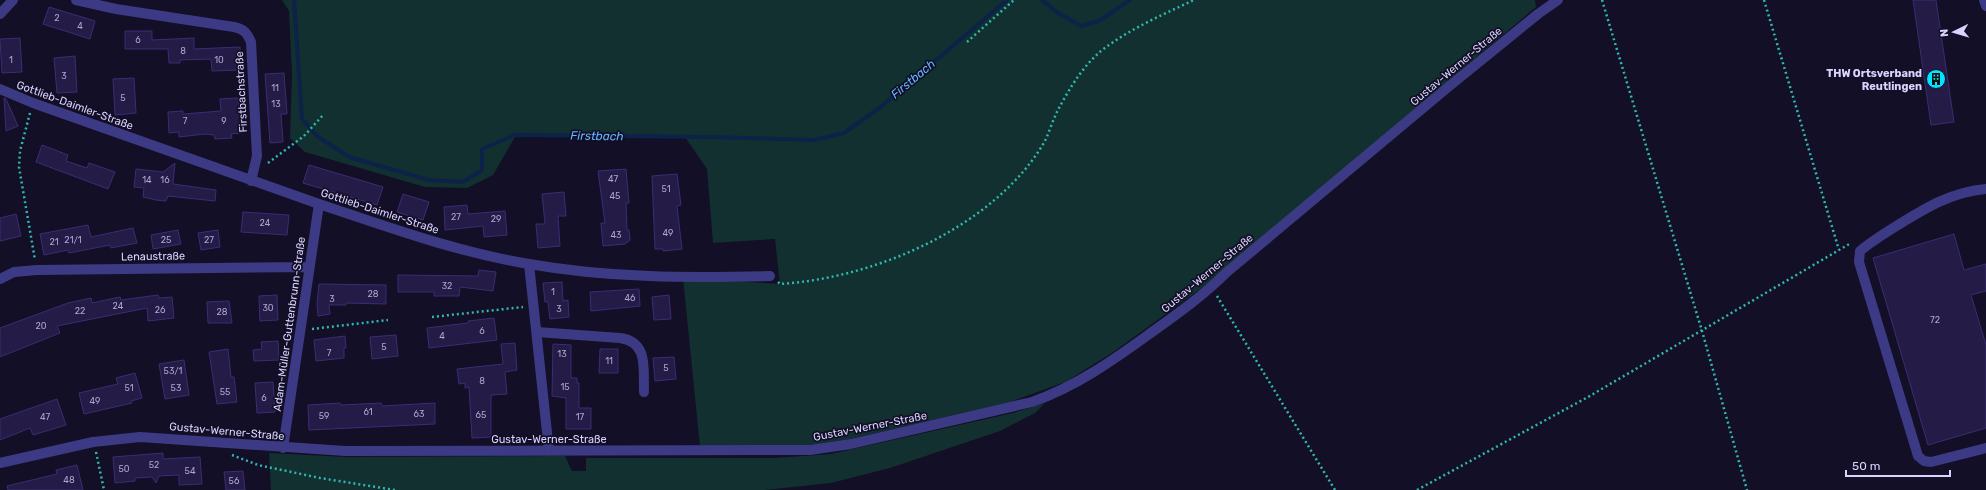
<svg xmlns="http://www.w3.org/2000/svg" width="1986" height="490" font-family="Rubik,sans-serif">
<rect width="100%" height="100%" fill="#130f26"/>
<path fill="#12302f" d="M282 0H1535L1536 7 1210 282 1112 353 1065 382 1010 402 850 439 809 445 700 447 683 278 780 284 775 239 713 243 707 169 685 137 516 135 493 175 467 188 425 187 305 152 290 138 292 75 289 11Z
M1045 403 1035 413 1000 431 890 468 831 483 765 490H271L269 453 346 457 565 456 572 471H586V458H775L831 454 1013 413Z"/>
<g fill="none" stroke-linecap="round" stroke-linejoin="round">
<path stroke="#0c2248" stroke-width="4" d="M294 0 302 119 317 136 349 157 429 180 463 182 482 170V149L515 135 713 137 813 140 844 133 882 106 1007 0
M1042 0 1058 13 1081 26 1099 21 1130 0"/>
</g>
<path fill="#241b47" stroke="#3b2d73" d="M1913 0H1936L1954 122 1931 125Z
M49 7 95 21 90 39 43 24Z
M125 31H152V40L194 38V49L240 47 241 70 212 71 211 59 180 60V63H169L168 49H125Z
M20 38 22 72 2 73 0 39Z
M75 56 77 92 57 93 54 58Z
M284 73 287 114H281L283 142 270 143 265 74Z
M134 78 136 113 115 115 113 79Z
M4 98 6 99 18 126 6 131Z
M238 98 239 107H243L244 124H240L241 133 231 134 232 138 215 139 214 135 205 134 179 137V132L169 133 168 112 183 111V114L221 111 220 99Z
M42 145 68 155 66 161 87 168 89 163 115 172 108 189 36 162Z
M175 163 173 184 216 190 215 201 168 196 166 201 156 200 143 197 144 188 134 187 136 169 163 172Z
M309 165 383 187 377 205 303 183Z
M626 169 629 203H626L627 230H629L630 240 625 244 603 246 601 223H605L598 171Z
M677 174 681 205 677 206 682 249 663 251V249H655L652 176Z
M564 192 566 216H558L560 246 538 248 536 224H545L542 194Z
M403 194 429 202 423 220 397 212Z
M467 205 468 214 505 211 507 235 484 237 483 226 445 230 444 207Z
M243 212 289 215 287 235 241 232Z
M16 214 21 236 0 241V218Z
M88 225 91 237 133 228 137 243 111 248 110 245 69 253 68 250 44 255 40 234Z
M178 230 181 244 153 249 151 235Z
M218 230 220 247 201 250 198 233Z
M1954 234 1964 270 1986 264V291L1971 295 1986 345V428L1928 445 1873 258Z
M479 270 496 272 493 291 460 287 459 296H434V292H398V275L478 276Z
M562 282 563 301 568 300 569 317 550 319 548 302H545L543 283Z
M319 284 386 285V304L346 303V305H329L330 314 318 316 317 303Z
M639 289 640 306 591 311 590 292Z
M158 295 159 298 172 297 174 318 148 321 147 308 57 326 60 333 0 357V328L68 303 91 298 92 303 120 297 121 300Z
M277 295 278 320 260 321 259 296Z
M669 295 671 319 654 320 652 297Z
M229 301 232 323H208L207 302Z
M494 318 497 340 429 348 427 328 468 323V321Z
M396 335 398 356 372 359 370 337Z
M345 336 346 348H344V358L316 361 314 340Z
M278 341 279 360 254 361 253 350 262 349 261 342Z
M515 343 517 370 505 372 507 394 491 395V437L472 438 469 387 465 388V383L459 384 457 369 503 364 501 344Z
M553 344 571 345V378H577V383H579V408H591V429H566V398L552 396Z
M228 349 231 377H234L237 402 217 404 209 352Z
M600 349H618V373H599Z
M674 357 676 379 655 381 653 358Z
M184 360 189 395 165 399 159 364Z
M135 373 142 398 131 401 132 403 84 414 79 393 118 384 116 378Z
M273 382 275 412 257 413 255 383Z
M57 399 66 425 33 435 30 428 0 440V419Z
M340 403 341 405 381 403 382 406 435 403V424L309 430 308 405Z
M163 453V459L200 457 202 484 179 485V475L159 476 156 483 152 477 135 478V481L115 483 113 457Z
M77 465 83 490H8L7 486 57 474 56 470Z
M243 471 245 490H226L224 472Z"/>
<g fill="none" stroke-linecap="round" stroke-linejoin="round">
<path stroke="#2fb8b0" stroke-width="2.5" stroke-dasharray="2 3" stroke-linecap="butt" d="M1602 0 1702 331 1747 490
M1764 0 1839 250
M967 42 1014 0
M30 113 20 151 19 167 35 260
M268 163 304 136 324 114
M778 282 780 284C875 278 991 228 1042 146 1049 135 1052 121 1058 110 1069 89 1083 66 1101 51 1129 29 1162 15 1194 0
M1217 296 1335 490
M432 317 523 307
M312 329 388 320
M96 452 104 490
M232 455 258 465 320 478 395 490
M1417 490 1588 397 1851 243"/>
<path stroke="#3d3a85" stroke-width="10" d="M76 0 116 9 234 27C244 29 247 33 251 42L257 156 251 181
M1984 0 1986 6
M0 14 13 0
M0 89 33 103C128 137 223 171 319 204 388 227 456 252 529 264 608 278 689 278 770 276
M1986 189C1952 192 1927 207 1898 225 1885 233 1872 241 1860 251L1859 262 1918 456 1924 461 1931 462 1986 448
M529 264 549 451
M0 279 14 272 37 270 309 267
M537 332 620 338C649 342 643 369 644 392
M283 448 319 204
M0 463 93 442 140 437 345 451 810 450 851 444 1032 402C1075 387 1112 361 1148 335 1176 315 1203 296 1227 272L1447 88 1538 14 1558 0"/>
</g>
<defs>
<g id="building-disc" transform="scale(1)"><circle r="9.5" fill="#00e5ff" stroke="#130f26"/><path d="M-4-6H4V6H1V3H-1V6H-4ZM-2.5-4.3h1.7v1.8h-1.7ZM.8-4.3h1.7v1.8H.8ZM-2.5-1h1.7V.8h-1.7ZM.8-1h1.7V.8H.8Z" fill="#111"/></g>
</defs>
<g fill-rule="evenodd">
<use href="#building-disc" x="1936" y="79"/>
</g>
<g text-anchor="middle" stroke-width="3.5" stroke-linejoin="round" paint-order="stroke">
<g font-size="9" fill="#aca6d1">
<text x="57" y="21">2</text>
<text x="80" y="29">4</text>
<text x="138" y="43">6</text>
<text x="183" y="54">8</text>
<text x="11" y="63">1</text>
<text x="219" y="63">10</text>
<text x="64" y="79">3</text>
<text x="275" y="91">11</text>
<text x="123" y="101">5</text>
<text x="276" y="107">13</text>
<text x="185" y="124">7</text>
<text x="224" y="124">9</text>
<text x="613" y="182">47</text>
<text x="147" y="183">14</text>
<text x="165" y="183">16</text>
<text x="666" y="192">51</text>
<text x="615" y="199">45</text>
<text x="456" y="220">27</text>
<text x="496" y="222">29</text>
<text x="265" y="226">24</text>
<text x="668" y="236">49</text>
<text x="616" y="238">43</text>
<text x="73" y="243">21/1</text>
<text x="166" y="243">25</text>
<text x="209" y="243">27</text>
<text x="54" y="245">21</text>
<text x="447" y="289">32</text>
<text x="553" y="295">1</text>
<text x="373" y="297">28</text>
<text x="630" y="301">46</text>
<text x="332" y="302">3</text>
<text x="118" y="309">24</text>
<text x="268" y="311">30</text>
<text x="559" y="312">3</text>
<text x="160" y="313">26</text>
<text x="80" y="314">22</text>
<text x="222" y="315">28</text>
<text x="1935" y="323">72</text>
<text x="41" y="329">20</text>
<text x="482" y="334">6</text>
<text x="442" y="339">4</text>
<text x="384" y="350">5</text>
<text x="329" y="356">7</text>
<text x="562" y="357">13</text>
<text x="609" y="364">11</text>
<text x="666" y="371">5</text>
<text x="173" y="374">53/1</text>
<text x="482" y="384">8</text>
<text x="565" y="390">15</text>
<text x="129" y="391">51</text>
<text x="176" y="391">53</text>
<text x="225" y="395">55</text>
<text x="264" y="401">6</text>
<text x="95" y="404">49</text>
<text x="368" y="415">61</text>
<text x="419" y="417">63</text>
<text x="481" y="418">65</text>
<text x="324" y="419">59</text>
<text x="45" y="420">47</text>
<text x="580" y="420">17</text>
<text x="154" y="468">52</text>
<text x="124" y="472">50</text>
<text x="190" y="474">54</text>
<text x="69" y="483">48</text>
<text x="234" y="484">56</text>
</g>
<g font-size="11" fill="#d9d4ff" stroke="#130f26">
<text transform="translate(1456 66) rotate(-40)" y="4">Gustav-Werner-Straße</text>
<text transform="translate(241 92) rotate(-93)" y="4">Firstbachstraße</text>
<text transform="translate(75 105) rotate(20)" y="4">Gottlieb-Daimler-Straße</text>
<text transform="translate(380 211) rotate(18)" y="4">Gottlieb-Daimler-Straße</text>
<text transform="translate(153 256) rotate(-1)" y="4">Lenaustraße</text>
<text transform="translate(1207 273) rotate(-40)" y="4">Gustav-Werner-Straße</text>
<text transform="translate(289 324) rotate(-82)" y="4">Adam-Müller-Guttenbrunn-Straße</text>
<text transform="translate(870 426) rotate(-11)" y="4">Gustav-Werner-Straße</text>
<text transform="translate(227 431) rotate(5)" y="4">Gustav-Werner-Straße</text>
<text x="549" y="443">Gustav-Werner-Straße</text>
</g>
<g font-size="11" font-weight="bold" fill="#d9d4ff" stroke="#130f26" text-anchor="end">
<text x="1922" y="77">THW Ortsverband<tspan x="1922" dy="13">Reutlingen</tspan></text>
</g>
<g font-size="12" font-style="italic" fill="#62b6ff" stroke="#130f26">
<text transform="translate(913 79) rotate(-40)" y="4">Firstbach</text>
<text transform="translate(597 136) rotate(1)" y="4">Firstbach</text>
</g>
</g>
<g transform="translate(1954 32) rotate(265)" stroke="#130f26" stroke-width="3" paint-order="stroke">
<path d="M0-3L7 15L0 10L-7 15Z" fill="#d9d4ff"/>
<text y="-6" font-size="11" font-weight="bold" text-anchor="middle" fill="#d9d4ff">N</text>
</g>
<path d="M1846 470v6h104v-6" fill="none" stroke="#d9d4ff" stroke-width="2"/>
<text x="1852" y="470" font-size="12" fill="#d9d4ff" stroke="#130f26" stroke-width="3" paint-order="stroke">50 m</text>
</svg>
